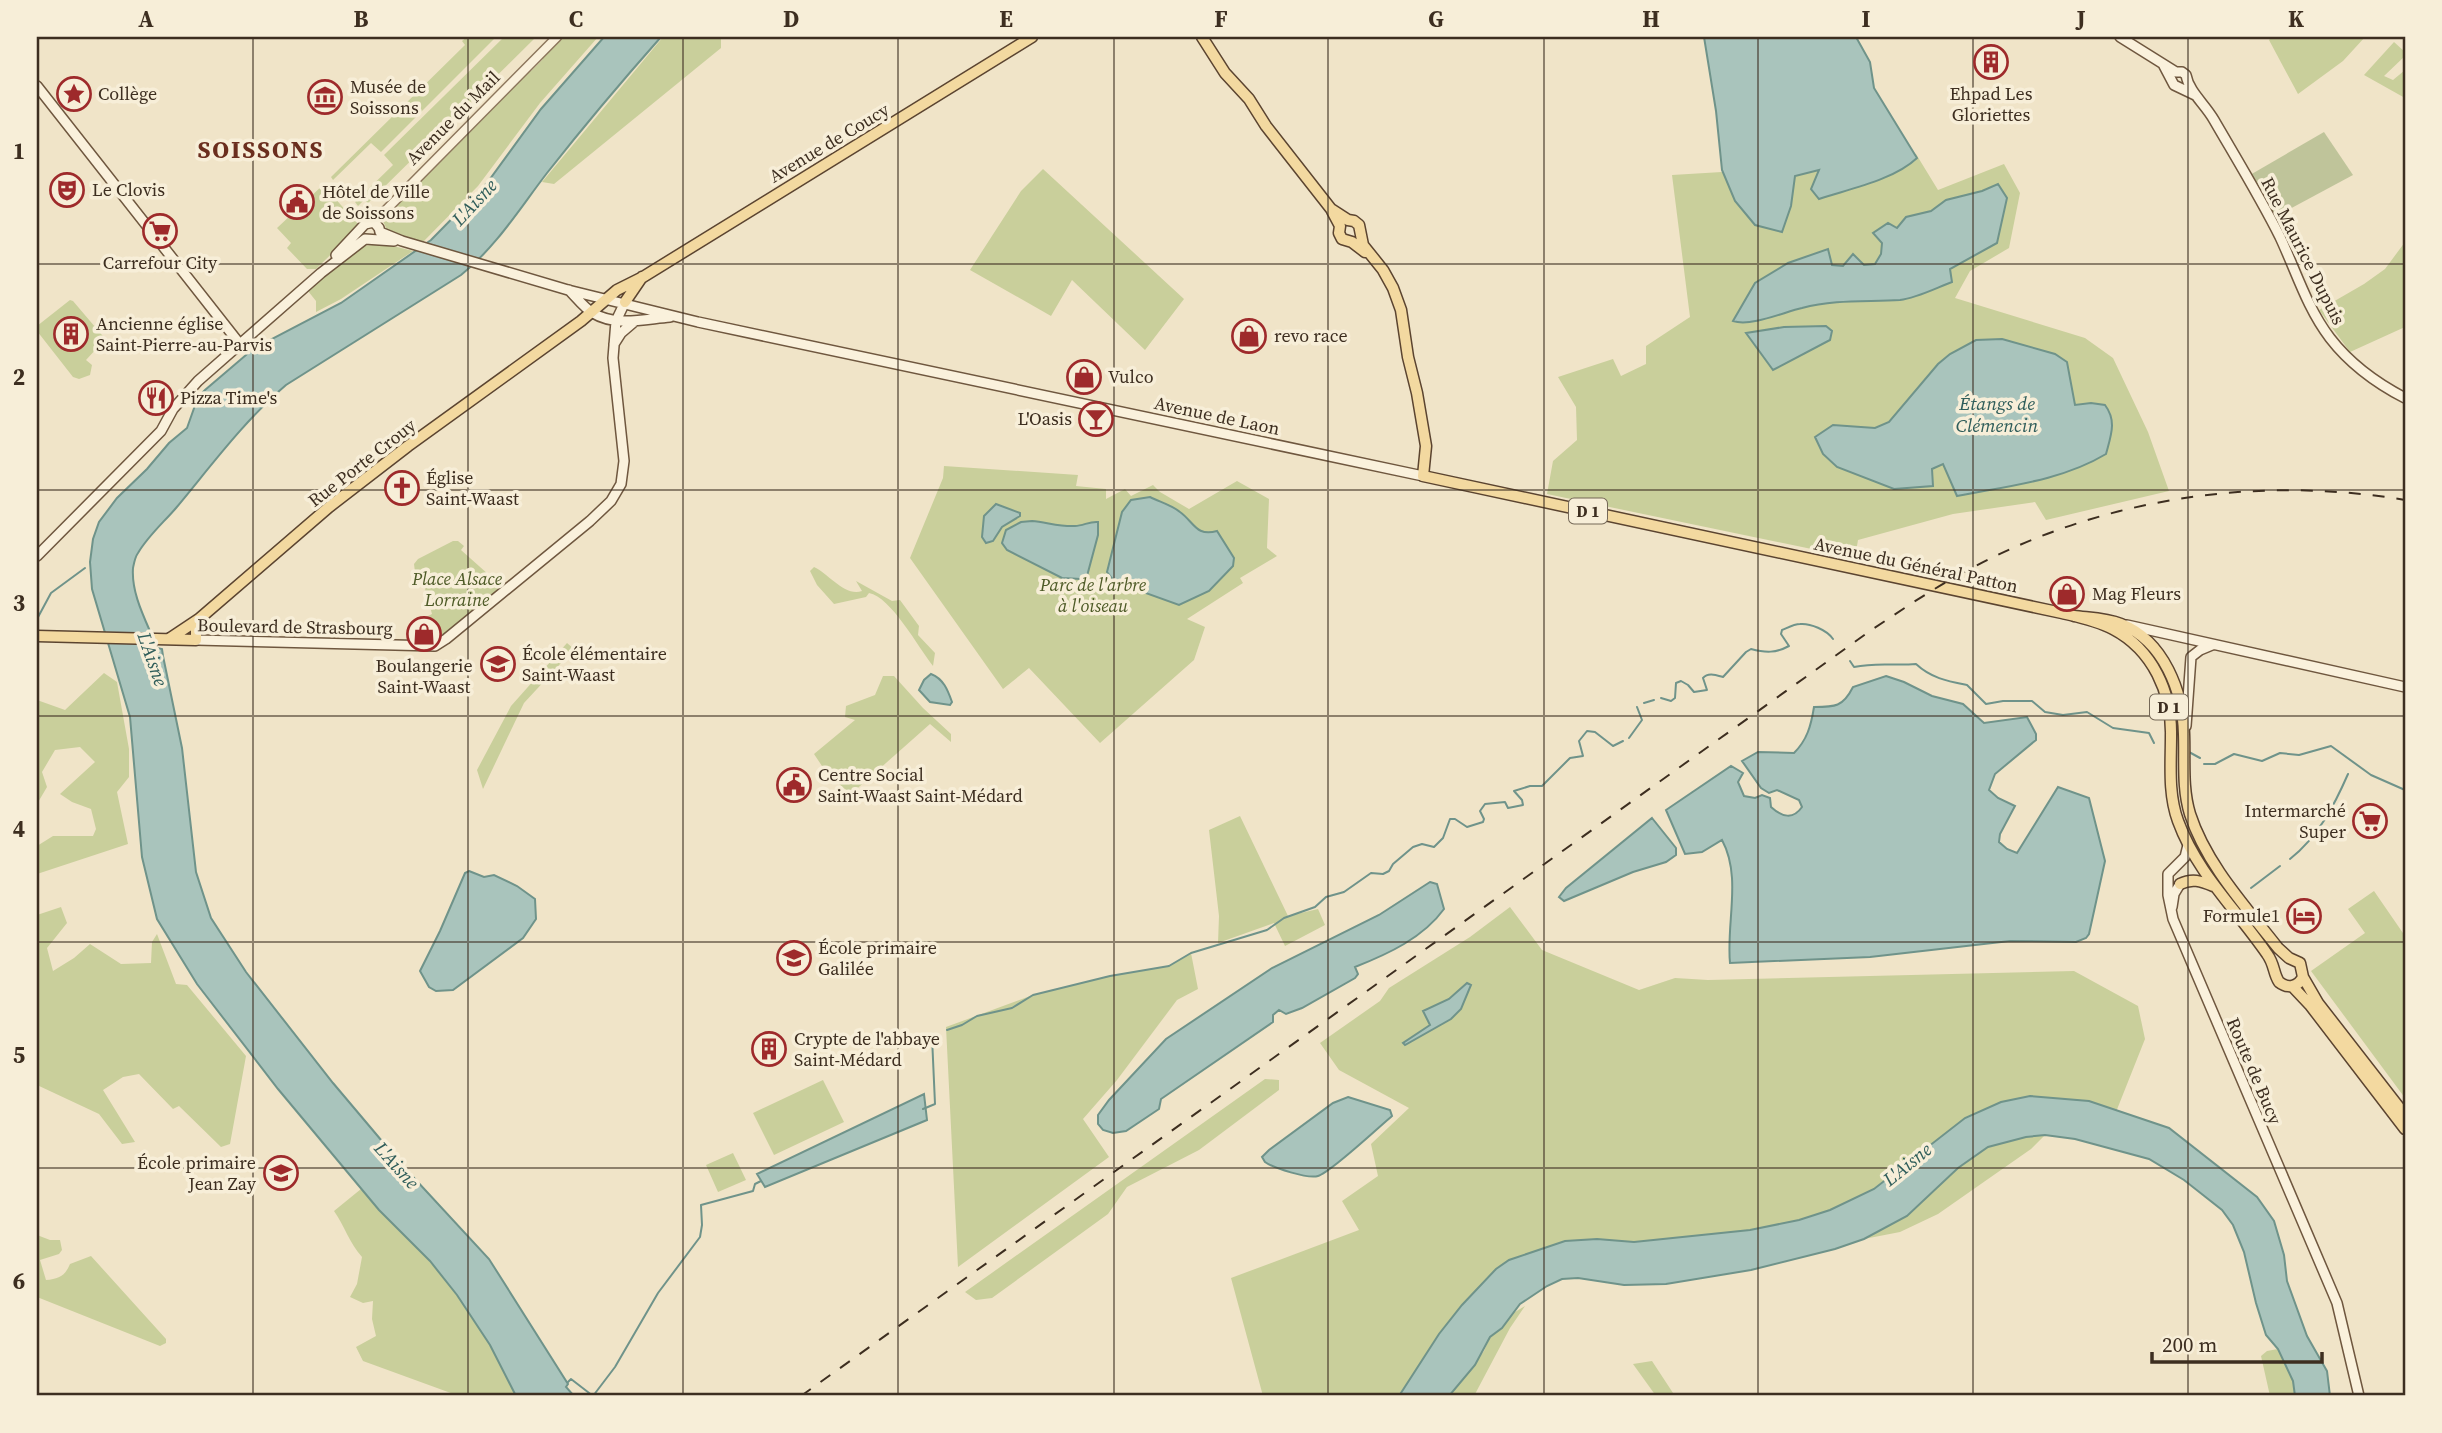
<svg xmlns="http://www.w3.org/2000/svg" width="2442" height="1433" font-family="'Source Serif 4',serif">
<rect width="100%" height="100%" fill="#f0e4c8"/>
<path fill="#c9cf9b" d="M467 37H496L381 152 371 143 333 180 331 177 465 45 462 41Z
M504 37H536L368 203 364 200 358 206 355 202 393 165 384 155Z
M563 37H598L540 103 478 186 423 242 387 230 382 219 529 69 531 71 543 59 541 57Z
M663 37H721V48L554 184 542 182Z
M2272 37H2365L2343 61 2298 94 2269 40Z
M2394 42 2405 52V56L2384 76 2393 80 2405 70V98L2364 75Z
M1916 154 1938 190 2004 164 2020 193 2009 248 1970 271 1955 298 2085 338 2113 358 2148 432 2169 491 2046 520 2035 502 1953 514 1858 540 1855 558 1547 494 1553 461 1577 440 1576 407 1558 377 1613 359 1621 376 1646 364V346L1690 317 1672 175 1788 168Z
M1043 169 1184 299 1145 350 1072 280 1051 316 970 270 1021 191Z
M323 185 358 224V228L316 269H307L287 248 291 243 277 228Z
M2405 242V327L2350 352 2319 310 2364 284 2385 269Z
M385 244 413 251 341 299 316 312V301L308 291 361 246Z
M70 300 73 301 107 341 109 348 103 352 97 348 86 360 92 365 90 375 79 379 73 377 37 331V326Z
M944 466 1078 475 1076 486 1106 489V499L1125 489 1131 496 1153 485 1160 492 1189 509 1237 481 1269 499 1267 548 1277 556 1240 578 1243 583 1187 619 1205 627 1194 660 1100 743 1029 668 1003 689 910 558 943 478Z
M453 541H458L464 546 461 550 498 583 502 580 505 587 449 636 432 631 428 616 432 614 420 571 415 572 414 564 418 559Z
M814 567C829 574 845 597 862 591L856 581 892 601 900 600 919 626 918 635 935 653 933 666C918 647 891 597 869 593L866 597 834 604 817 585 810 571Z
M567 643 574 649 524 703 483 789 477 770 511 706Z
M104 673 117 682 129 749V777L117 792 128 844 37 874V846L53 836H93L96 829 91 809 72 802 60 794 95 762 80 747 55 750 42 772 47 787 37 804V700L65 710Z
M883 676H894L923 708 951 734V742L930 724 851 794 828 775 814 754 855 720 845 717 846 706 875 695Z
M1240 816 1288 916 1318 909 1325 925 1285 946 1274 923 1218 943 1219 916 1209 830Z
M2374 891 2405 936V1098L2311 971 2365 933 2348 909Z
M61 907 67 923 47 948 53 971 74 958 90 944 121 964 151 963 152 942 157 934 176 984 187 985 246 1056 230 1144 221 1147 179 1106 173 1109 139 1074 123 1077 103 1090 135 1142 122 1144 99 1114 37 1085V915Z
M1510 907 1542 950 1639 990 1675 978 1708 980 2074 971 2138 1006 2145 1039 2114 1117H2007L1843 1230 1563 1257 1505 1296 1467 1374 1484 1351 1490 1337 1502 1328 1510 1315 1525 1306 1510 1328 1474 1396H1263L1231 1278 1359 1230 1342 1201 1378 1176 1371 1144 1409 1108 1339 1070 1320 1043 1380 1001 1389 988 1470 937Z
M1191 953 1198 989 1177 1000 1117 1080 1083 1119 1109 1157 958 1267 946 1027 1033 995 1110 976 1169 966Z
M1265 1079 1279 1080V1090L1199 1150 1127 1187 1108 1214 992 1298 976 1300 965 1292Z
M823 1080 844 1122 774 1155 753 1113Z
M2045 1135 2031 1149 1938 1214 1900 1232 1864 1239 1907 1216 1958 1168 1988 1147 2026 1137Z
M733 1153 746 1180 718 1192 706 1165Z
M361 1189 379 1210 430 1261 457 1295 490 1345 516 1396H459L363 1361 356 1347 376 1336 372 1319 373 1301 363 1303 350 1297 357 1284 362 1257C350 1244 344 1225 334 1211Z
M37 1235 50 1240H60L62 1250 59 1254 40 1260 46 1280C59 1279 65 1276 70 1264L91 1256 166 1339V1343L160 1346 37 1297Z
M2278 1349 2293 1381 2295 1396H2270L2261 1356 2267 1351Z
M1652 1361 1675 1396H1656L1633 1364Z"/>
<path fill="#bfc49a" d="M2324 132 2353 175 2275 217 2250 175Z"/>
<path fill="#a9c4bc" stroke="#6f938a" stroke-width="2" d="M604 37H661C622 81 584 126 547 173 520 208 497 246 461 275L286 385C244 421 211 466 176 508 163 523 148 536 138 553 135 557 134 563 133 568 131 596 148 624 157 648L162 649 163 656 182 748 196 872 211 918 246 972 333 1083 403 1166 489 1259 568 1384 566 1387 574 1396H516L490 1345 457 1295 430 1261 379 1210 278 1089 197 984 157 919 142 857 130 717 92 589 90 562 93 539 99 522 117 498 147 469 169 443 187 428 198 397 205 390 253 349 341 303 431 240 487 183 541 109Z
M1704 37H1856L1870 62 1874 88 1917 158C1894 180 1849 189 1819 199L1811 189 1819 170 1795 176 1791 206 1782 232 1755 225 1735 201 1722 170 1716 111Z
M1998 184 2007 198 1997 243 1950 269 1952 282C1936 288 1917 298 1900 300 1867 302 1835 299 1802 308 1784 312 1751 327 1733 321L1755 283 1788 263 1828 249 1832 265 1843 266 1853 254 1864 265 1875 264 1881 254 1882 243 1873 233 1888 223 1897 228 1906 217 1931 211 1946 200 1982 191Z
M1826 326 1832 331 1830 340 1773 370 1746 333 1784 327Z
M2002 339 2055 354 2067 362 2075 405 2091 403 2105 405C2117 421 2111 435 2106 454 2061 481 2007 486 1957 496L1943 464 1932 469 1933 486 1894 489 1837 467 1823 454 1815 437 1833 425 1875 428 1889 422 1938 364 1950 354 1976 340Z
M1150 497C1160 502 1172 505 1180 512 1194 522 1196 537 1217 531L1234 558 1233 566 1209 591 1179 605 1115 582 1107 572 1122 512 1131 500Z
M996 504 1020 513V516L1002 527 993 541 986 543 982 537 984 516Z
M1032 521C1046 522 1060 527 1075 526 1083 526 1090 521 1098 522V535L1087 576 1081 579 1062 578 1007 550 1002 543 1006 530 1021 522Z
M931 674C944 679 948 691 952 702L950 705 930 702 919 690 924 680Z
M1886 676 1904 682 1932 696 1963 704 1984 723 2027 717 2036 734V740L1995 774 1989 790 1998 798 2015 806 2000 834 1999 842 2007 849 2017 853 2058 787 2089 798 2105 861 2089 934 2086 938 2076 942 2010 941 1870 957 1730 963C1726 923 1742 877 1722 840L1702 852 1685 854 1666 810 1731 766 1743 773 1738 782 1744 796 1755 798 1762 795 1770 798 1771 807C1782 817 1793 820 1802 807L1799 800 1777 790 1769 793 1761 788 1742 761 1758 752 1794 753C1807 740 1811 726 1814 707 1835 707 1843 707 1853 687Z
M1652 818 1676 848V855L1666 862 1633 872 1564 901 1559 897 1566 888Z
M469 871 484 877 494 875 517 886 535 899 536 919 523 938 453 990 436 991 429 987 420 971 440 931 465 873Z
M1430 882 1437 884 1444 909C1423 938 1388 954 1355 967L1358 974 1355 978 1302 1008 1286 1014 1279 1010 1273 1015V1022L1161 1099 1159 1109 1126 1131 1113 1133 1103 1130 1098 1124V1115L1109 1100 1166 1039 1272 968 1379 915Z
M1467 983 1471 985 1461 1009 1451 1019 1405 1045 1403 1043 1430 1025 1423 1011 1449 999Z
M924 1094 927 1120 765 1187 757 1174Z
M2030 1096 2089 1101 2169 1128 2257 1197 2274 1221 2284 1255 2287 1281 2307 1336 2327 1371 2330 1396H2295L2293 1381 2278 1349 2266 1335 2256 1303 2244 1252 2233 1225 2222 1210 2184 1180 2149 1159 2075 1139 2045 1135 2026 1137 1988 1147 1958 1168 1907 1216 1864 1239 1835 1249 1751 1270 1666 1284 1624 1285 1578 1278 1562 1279 1547 1286 1520 1304 1502 1328 1490 1337 1475 1365 1449 1396H1399L1439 1334 1462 1305 1496 1269 1509 1260 1565 1241 1597 1239 1634 1242 1750 1230 1799 1220 1830 1210 1874 1189 1965 1118 2001 1102Z
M1348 1097 1390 1110 1392 1116C1379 1127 1330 1173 1318 1176 1308 1179 1273 1168 1265 1162L1262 1157 1269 1150 1333 1103Z"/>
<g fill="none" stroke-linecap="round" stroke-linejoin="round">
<path stroke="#6f938a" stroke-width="2" d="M37 619 51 593 85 568
M1850 661 1854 667C1877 662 1893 666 1916 664 1931 678 1947 681 1967 685L1986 704 2003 701H2032L2045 712 2063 715 2087 712 2113 728 2149 733 2154 743
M1661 698 1671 701 1675 698 1676 683 1681 681 1688 685 1694 692 1707 690 1703 678C1708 672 1716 675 1723 677L1746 652 1751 649C1766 653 1776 653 1789 646L1781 634 1782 630C1787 628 1794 624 1800 624 1810 623 1827 630 1833 639
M1644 703 1654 700
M1629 738 1642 720 1637 707
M2189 752 2200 758
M2204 764H2215L2234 754 2262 761 2280 753 2299 755 2331 746 2371 775 2405 790
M2290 859C2318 837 2334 806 2348 774
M2251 888 2280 866
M947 1030 962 1025 977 1016 1012 1008 1033 995 1110 976 1169 966 1191 953 1267 930 1284 918 1315 907 1326 897 1344 892 1371 873 1383 874 1389 871 1393 864 1413 847 1422 844 1434 847 1443 838 1450 819H1455L1467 827 1483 822 1484 819 1480 811 1485 804 1505 802 1508 808 1523 805 1522 800 1514 791 1530 786H1542L1570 758 1583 756 1579 741 1587 731 1595 732 1613 746 1623 741
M923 1109 935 1104 932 1037 937 1034
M568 1382 571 1379 593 1396 615 1367 658 1293 700 1237 702 1225 701 1205 753 1191 755 1184 761 1181"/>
<g stroke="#8d765c" stroke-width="11">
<path id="tertiary" d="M374 222 557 37"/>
</g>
<g stroke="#6f573f" stroke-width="12">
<path id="secondary" d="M2120 37 2176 72H2182L2186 75C2189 92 2205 104 2214 120 2236 158 2260 197 2280 237 2296 271 2307 308 2330 338 2350 364 2376 383 2405 398
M2164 66 2174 85 2195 95
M37 86 239 343
M380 232 402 241 568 290 698 322 1423 476
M336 255 365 224 374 222 379 228 380 232
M569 290C577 298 584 308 593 313 616 327 645 319 670 317
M614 344 621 333 635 321
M37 556 161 431 173 409 198 381 321 273 365 239 394 241
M2127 625 2405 687
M196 640 435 646 446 639 590 521 611 501 621 484 624 461 613 358 616 321 625 302
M2186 726 2191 657 2200 650 2212 645
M2188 845 2185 857 2168 874V895L2173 919 2337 1303 2359 1396
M2172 907 2174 894 2180 884"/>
</g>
<g stroke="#5b4430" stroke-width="13">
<path id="primary" d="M1202 37 1225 73 1249 99 1266 126 1331 209 1348 220 1354 221 1359 225 1363 245 1383 270 1393 288 1401 310 1408 357 1417 393 1426 446 1423 476 2062 613C2079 617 2098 621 2113 629 2153 650 2172 693 2171 736 2171 764 2168 794 2178 821 2197 873 2236 909 2267 954 2275 965 2273 973 2279 982 2288 989 2298 987 2303 977L2300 963 2289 958 2278 948C2246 907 2206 864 2190 814 2182 788 2185 761 2184 734 2183 692 2164 641 2121 624 2106 618 2089 618 2074 616
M1332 211 1340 226 1339 233 1342 239 1352 242 1365 252
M625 302 642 277
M37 636 196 640V625L199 620
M169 639 199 619 329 507 408 446 581 321 617 290 643 277 1032 37
M2180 884C2192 878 2201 881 2213 886
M2303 977 2318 1003 2405 1115
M2293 987 2310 1005 2405 1129"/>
</g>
<use href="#tertiary" stroke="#faf1dc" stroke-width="8"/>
<use href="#secondary" stroke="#faf1dc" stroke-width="9"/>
<use href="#primary" stroke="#f3d9a0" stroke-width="10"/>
<path stroke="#3d2e20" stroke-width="2" stroke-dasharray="12 12" stroke-linecap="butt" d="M801 1396 1870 631C1903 609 1935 587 1970 569 2102 498 2257 475 2405 500"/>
</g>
<path fill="none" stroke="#3d2e20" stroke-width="2" stroke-opacity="0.55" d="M253 37V1396M468 37V1396M683 37V1396M898 37V1396M1114 37V1396M1328 37V1396M1544 37V1396M1758 37V1396M1973 37V1396M2188 37V1396M37 264H2405M37 490H2405M37 716H2405M37 942H2405M37 1168H2405"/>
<defs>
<g id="building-ring" transform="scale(1.75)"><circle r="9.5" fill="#f7eed8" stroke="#9e2a2b" stroke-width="1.5"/><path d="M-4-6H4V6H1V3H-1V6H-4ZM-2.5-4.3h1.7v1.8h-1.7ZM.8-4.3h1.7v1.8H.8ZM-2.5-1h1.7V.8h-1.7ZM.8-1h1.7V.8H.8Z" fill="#9e2a2b"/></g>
<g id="sight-ring" transform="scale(1.75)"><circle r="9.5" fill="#f7eed8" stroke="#9e2a2b" stroke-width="1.5"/><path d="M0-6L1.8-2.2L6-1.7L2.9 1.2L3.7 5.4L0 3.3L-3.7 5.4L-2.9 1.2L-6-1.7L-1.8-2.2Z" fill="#9e2a2b"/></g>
<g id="museum-ring" transform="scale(1.75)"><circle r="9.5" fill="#f7eed8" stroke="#9e2a2b" stroke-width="1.5"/><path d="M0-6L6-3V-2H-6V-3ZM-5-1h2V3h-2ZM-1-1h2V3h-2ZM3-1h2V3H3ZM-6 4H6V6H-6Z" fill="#9e2a2b"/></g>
<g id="theatre-ring" transform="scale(1.75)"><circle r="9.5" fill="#f7eed8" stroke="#9e2a2b" stroke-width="1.5"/><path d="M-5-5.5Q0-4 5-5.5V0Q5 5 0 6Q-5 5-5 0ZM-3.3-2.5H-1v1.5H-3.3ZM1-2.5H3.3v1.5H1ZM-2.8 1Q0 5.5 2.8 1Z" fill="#9e2a2b"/></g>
<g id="civic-ring" transform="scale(1.75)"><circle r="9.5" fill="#f7eed8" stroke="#9e2a2b" stroke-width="1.5"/><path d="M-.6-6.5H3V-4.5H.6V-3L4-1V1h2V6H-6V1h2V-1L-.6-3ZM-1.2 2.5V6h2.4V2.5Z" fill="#9e2a2b"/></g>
<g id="supermarket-ring" transform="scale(1.75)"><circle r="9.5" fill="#f7eed8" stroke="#9e2a2b" stroke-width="1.5"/><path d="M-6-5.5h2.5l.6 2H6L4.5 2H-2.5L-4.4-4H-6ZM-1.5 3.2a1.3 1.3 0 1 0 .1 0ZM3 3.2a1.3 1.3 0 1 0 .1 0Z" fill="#9e2a2b"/></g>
<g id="shop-ring" transform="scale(1.75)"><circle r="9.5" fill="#f7eed8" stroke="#9e2a2b" stroke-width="1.5"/><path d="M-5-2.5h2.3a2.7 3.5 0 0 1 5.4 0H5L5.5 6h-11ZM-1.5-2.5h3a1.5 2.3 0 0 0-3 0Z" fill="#9e2a2b"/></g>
<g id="restaurant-ring" transform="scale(1.75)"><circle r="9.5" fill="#f7eed8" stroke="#9e2a2b" stroke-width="1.5"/><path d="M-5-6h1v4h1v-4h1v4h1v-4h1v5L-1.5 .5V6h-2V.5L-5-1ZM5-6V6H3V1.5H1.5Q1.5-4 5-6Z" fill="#9e2a2b"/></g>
<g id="bar-ring" transform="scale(1.75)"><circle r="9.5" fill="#f7eed8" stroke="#9e2a2b" stroke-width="1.5"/><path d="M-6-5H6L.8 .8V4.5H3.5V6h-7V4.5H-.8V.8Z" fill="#9e2a2b"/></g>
<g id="church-ring" transform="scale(1.75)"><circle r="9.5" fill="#f7eed8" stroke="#9e2a2b" stroke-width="1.5"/><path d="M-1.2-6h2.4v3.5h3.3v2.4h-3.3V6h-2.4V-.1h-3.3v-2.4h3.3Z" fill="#9e2a2b"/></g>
<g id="school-ring" transform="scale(1.75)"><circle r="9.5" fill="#f7eed8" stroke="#9e2a2b" stroke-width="1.5"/><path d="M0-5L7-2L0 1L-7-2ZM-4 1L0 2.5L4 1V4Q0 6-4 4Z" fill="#9e2a2b"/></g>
<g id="hotel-ring" transform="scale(1.75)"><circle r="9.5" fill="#f7eed8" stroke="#9e2a2b" stroke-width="1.5"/><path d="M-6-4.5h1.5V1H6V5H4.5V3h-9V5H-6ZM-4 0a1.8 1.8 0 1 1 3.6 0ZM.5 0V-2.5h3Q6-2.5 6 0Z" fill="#9e2a2b"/></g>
</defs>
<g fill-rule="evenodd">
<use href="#building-ring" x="1991" y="62"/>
<use href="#sight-ring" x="74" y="94"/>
<use href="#museum-ring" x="325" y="97"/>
<use href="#theatre-ring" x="67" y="190"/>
<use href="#civic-ring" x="297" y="202"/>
<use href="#supermarket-ring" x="160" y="231"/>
<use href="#building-ring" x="71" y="334"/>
<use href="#shop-ring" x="1249" y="336"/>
<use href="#shop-ring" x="1084" y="377"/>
<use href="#restaurant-ring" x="156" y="398"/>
<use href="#bar-ring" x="1096" y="419"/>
<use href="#church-ring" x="402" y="488"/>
<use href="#shop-ring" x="2067" y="594"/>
<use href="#shop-ring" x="424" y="634"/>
<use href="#school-ring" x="498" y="664"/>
<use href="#civic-ring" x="794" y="785"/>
<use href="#supermarket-ring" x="2370" y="821"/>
<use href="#hotel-ring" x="2304" y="916"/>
<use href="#school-ring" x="794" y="958"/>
<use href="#building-ring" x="769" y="1049"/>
<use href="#school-ring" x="281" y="1173"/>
</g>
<g text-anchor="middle" stroke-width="7" stroke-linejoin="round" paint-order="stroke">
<g fill="#f7eed8" stroke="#756857" stroke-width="2">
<rect x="1569" y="498.5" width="38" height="25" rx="5"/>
<rect x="2150" y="694.5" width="38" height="25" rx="5"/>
</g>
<g font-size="16" font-weight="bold" fill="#3d2e20">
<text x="1588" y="517">D 1</text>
<text x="2169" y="713">D 1</text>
</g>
<g font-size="18" fill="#3d2e20" stroke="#f7eed8" text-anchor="start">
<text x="350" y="93">Musée de<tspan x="350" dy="21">Soissons</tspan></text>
<text x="98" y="100">Collège</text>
<text x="1991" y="100" text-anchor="middle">Ehpad Les<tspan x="1991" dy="21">Gloriettes</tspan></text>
<text x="92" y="196">Le Clovis</text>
<text x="322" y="198">Hôtel de Ville<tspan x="322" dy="21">de Soissons</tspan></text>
<text x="160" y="269" text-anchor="middle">Carrefour City</text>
<text x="96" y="330">Ancienne église<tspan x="96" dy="21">Saint-Pierre-au-Parvis</tspan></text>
<text x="1274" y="342">revo race</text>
<text x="1108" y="383">Vulco</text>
<text x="180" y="404">Pizza Time's</text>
<text x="1072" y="425" text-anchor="end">L'Oasis</text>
<text x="426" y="484">Église<tspan x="426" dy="21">Saint-Waast</tspan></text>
<text x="2092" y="600">Mag Fleurs</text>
<text x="522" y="660">École élémentaire<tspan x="522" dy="21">Saint-Waast</tspan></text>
<text x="424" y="672" text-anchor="middle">Boulangerie<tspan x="424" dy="21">Saint-Waast</tspan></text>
<text x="818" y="781">Centre Social<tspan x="818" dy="21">Saint-Waast Saint-Médard</tspan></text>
<text x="2346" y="817" text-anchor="end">Intermarché<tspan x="2346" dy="21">Super</tspan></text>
<text x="2280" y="922" text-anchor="end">Formule1</text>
<text x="818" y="954">École primaire<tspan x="818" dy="21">Galilée</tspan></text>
<text x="794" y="1045">Crypte de l'abbaye<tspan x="794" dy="21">Saint-Médard</tspan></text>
<text x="256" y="1169" text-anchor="end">École primaire<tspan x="256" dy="21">Jean Zay</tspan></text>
</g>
<g font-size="18" fill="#3d2e20" stroke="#f7eed8">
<text transform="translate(453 118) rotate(-45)" y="6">Avenue du Mail</text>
<text transform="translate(829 143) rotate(-31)" y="6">Avenue de Coucy</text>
<text transform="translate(2303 251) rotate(63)" y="6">Rue Maurice Dupuis</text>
<text transform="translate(1217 416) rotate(12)" y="6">Avenue de Laon</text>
<text transform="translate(362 463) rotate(-38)" y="6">Rue Porte Crouy</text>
<text transform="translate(1916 565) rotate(12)" y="6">Avenue du Général Patton</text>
<text transform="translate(295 627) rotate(1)" y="6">Boulevard de Strasbourg</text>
<text transform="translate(2254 1071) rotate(67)" y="6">Route de Bucy</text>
</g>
<g font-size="18" font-style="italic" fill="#4d5a26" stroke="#f7eed8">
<text x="457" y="585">Place Alsace<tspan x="457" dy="21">Lorraine</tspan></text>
<text x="1093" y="591">Parc de l'arbre<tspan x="1093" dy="21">à l'oiseau</tspan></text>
</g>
<g font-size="19" font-style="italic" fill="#2f5d5a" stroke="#f7eed8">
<text transform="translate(474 202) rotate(-47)" y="7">L'Aisne</text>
<text x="1997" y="410">Étangs de<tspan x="1997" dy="22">Clémencin</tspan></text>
<text transform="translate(153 659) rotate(71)" y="7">L'Aisne</text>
<text transform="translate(1907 1164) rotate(-39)" y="7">L'Aisne</text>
<text transform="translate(397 1165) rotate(48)" y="7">L'Aisne</text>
</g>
<g font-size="24" font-weight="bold" letter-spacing="2" fill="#6b2e1e" stroke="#f7eed8">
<text x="261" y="158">SOISSONS</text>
</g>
</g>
<rect width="2442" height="1433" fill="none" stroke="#f7eed8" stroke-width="77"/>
<path d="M2152 1352v10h170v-10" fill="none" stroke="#3d2e20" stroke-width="3.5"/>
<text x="2162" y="1352" font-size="21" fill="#3d2e20" stroke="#f7eed8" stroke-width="5" paint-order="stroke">200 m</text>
<rect x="38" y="38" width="2366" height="1356" fill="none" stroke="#3d2e20" stroke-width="2.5"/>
<g font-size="23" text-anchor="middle" font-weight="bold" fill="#3d2e20">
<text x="146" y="27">A</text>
<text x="361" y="27">B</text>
<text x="576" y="27">C</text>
<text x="791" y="27">D</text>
<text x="1006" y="27">E</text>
<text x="1221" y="27">F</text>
<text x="1436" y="27">G</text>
<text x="1651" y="27">H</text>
<text x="1866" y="27">I</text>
<text x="2081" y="27">J</text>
<text x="2296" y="27">K</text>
<text x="19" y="159">1</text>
<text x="19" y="385">2</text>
<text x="19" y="611">3</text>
<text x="19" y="837">4</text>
<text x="19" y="1063">5</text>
<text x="19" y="1289">6</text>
</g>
</svg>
